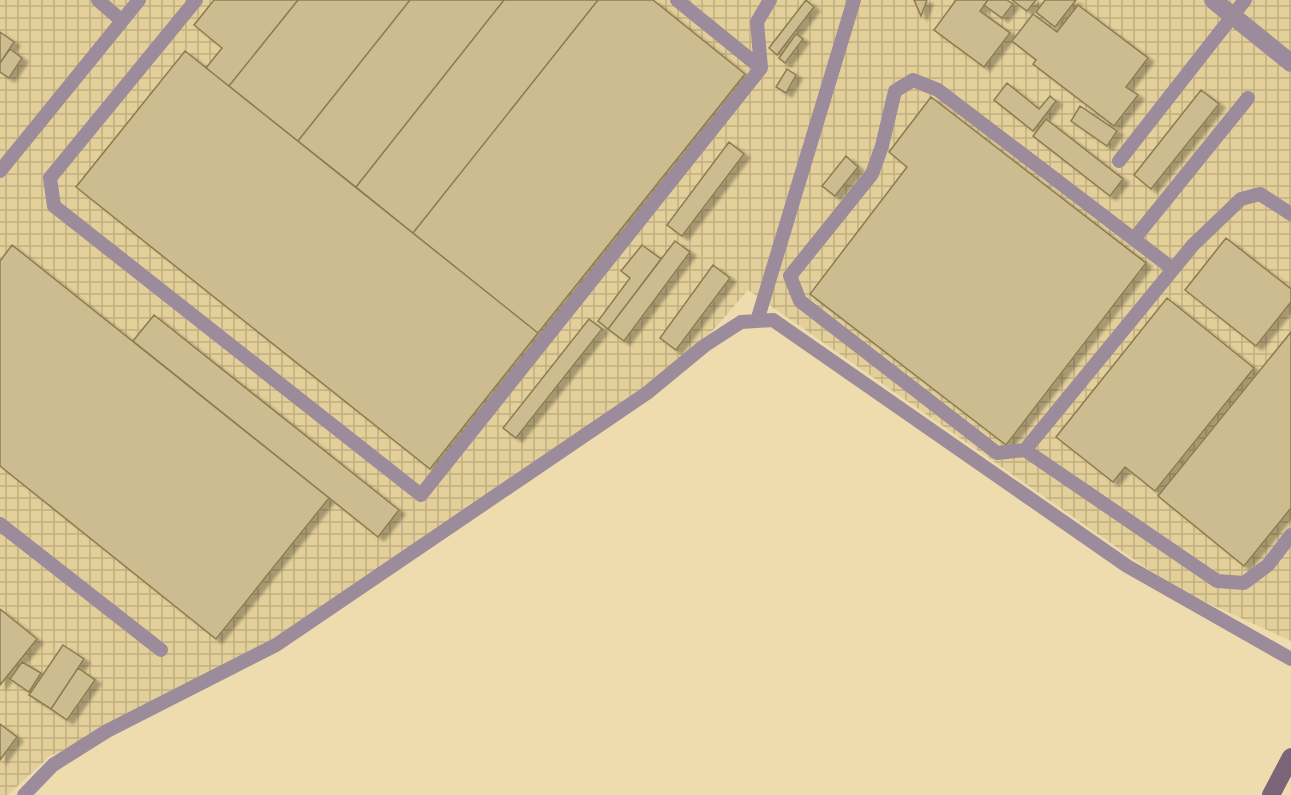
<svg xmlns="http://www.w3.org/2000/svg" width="1291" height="795" font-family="Spectral,serif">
<defs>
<pattern id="industrial-grid" width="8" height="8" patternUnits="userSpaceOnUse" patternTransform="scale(1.5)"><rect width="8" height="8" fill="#e3cf99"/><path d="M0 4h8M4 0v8" fill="none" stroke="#c2b082"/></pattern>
<filter id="shadow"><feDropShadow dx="6" dy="4" stdDeviation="1.5" flood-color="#0004"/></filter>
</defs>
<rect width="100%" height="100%" fill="#eedcae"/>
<path fill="url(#industrial-grid)" d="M0 0H1291V641L1175 588 748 290 689 358 207 688 50 756 8 795H0Z"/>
<path fill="#cdbc8f" stroke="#8c7c50" stroke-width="1.5" filter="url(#shadow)" d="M214 0H298L229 86 206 68 222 48 194 25Z
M298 0H410L298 141 229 86Z
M410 0H504L356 187 298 141Z
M504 0H598L413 233 356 187Z
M598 0H653L745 74 538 333 413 233Z
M806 0 814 7 777 55 769 48Z
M914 0H927L921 16Z
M956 0H988L980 11 1010 33 984 67 934 30Z
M988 0H1007L1013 4 1002 18 984 5Z
M1012 0H1036L1027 11Z
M1045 0H1076L1055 27 1036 12Z
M1078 5 1148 58 1126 87 1138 95 1114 126 1033 64 1036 60 1012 41 1033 14 1057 32Z
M0 32 14 42 0 63Z
M796 34 803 39 785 63 779 58Z
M10 49 22 58 9 78 0 72V63Z
M185 51 538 333 430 469 76 187Z
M787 69 796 75 786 93 776 87Z
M1007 83 1039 109 1050 96 1056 101 1033 131 994 100Z
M1201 90 1219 104 1151 189 1134 175Z
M931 97 1146 263 1006 445 810 294 907 167 889 152Z
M1080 106 1117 131 1107 146 1071 121Z
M1046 119 1123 179 1110 196 1033 136Z
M729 142 744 154 682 236 667 225Z
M846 156 858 167 835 196 822 186Z
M1226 238 1291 289V302L1256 346 1185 290Z
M675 241 690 252 624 341 608 329Z
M12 245 329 498 216 639 0 466V261Z
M642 245 661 259 608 329 598 321 630 278 621 271Z
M713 265 730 278 676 350 660 338Z
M1167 298 1254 368 1155 491 1125 467 1113 482 1056 437Z
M154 315 399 510 378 537 133 341Z
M589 319 602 329 516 438 503 428Z
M1291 332V508L1244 566 1158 496Z
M0 609 37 639 0 685Z
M63 645 84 659 51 709 29 695Z
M22 662 41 673 29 692 10 679Z
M78 668 95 680 67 720 51 709Z
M0 724 17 737 0 760Z"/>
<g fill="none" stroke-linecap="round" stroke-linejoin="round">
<path stroke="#9c8b9a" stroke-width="14" d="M98 0 122 21
M196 0 50 178 54 206 421 495 761 68 757 22 770 0
M677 0 761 68
M1119 161 1245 0
M0 171 139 0
M1291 214 1260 194 1241 199 1193 245 1025 450 1217 581 1244 583 1268 565 1291 535
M1134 239 1248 98
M757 321 854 0
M1025 450 997 453 800 301 790 276 872 174 882 146 895 91 913 80 938 90 1173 269
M0 524 161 650
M24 795 53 765 107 731 276 645 647 393 704 346 741 322 773 320 1127 566 1291 659"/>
<path stroke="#9c8b9a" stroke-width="18" d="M1213 0 1291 63"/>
<path stroke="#7c6479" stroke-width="18" d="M1271 795 1291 757"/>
</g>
</svg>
